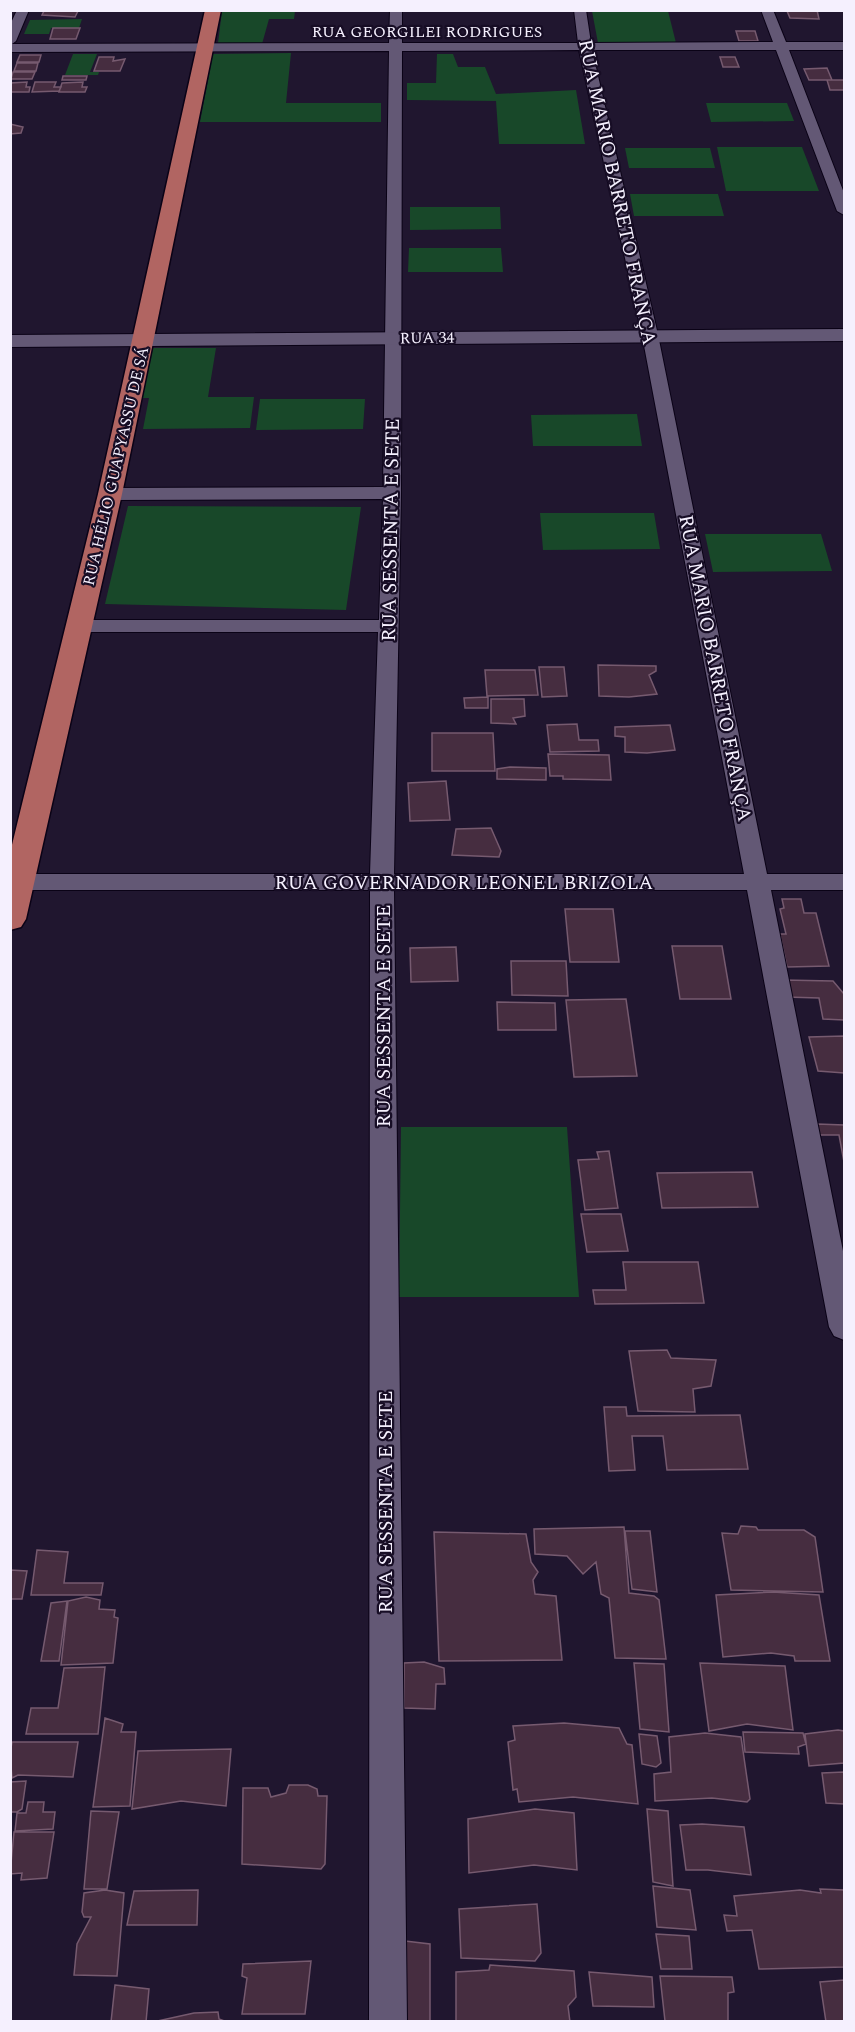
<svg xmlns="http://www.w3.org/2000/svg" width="855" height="2032" font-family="Spectral,serif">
<rect width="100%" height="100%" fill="#20162f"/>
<path fill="#184829" d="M222 11H295L294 19H269L262 44 218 43Z
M592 11H668L676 43H598Z
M82 19 79 28H51L49 34H24L30 20Z
M291 53 286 103H381V122H200L213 54Z
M73 54H97L90 72H99L98 75H65Z
M437 54H453L458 67H485L496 94 576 90 585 144H499L496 101 407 100V83H436Z
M706 103H787L794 121 711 122Z
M717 147H802L819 191H726Z
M625 148H710L715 168H629Z
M630 194H718L724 216H634Z
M410 207H500L501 229 410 230Z
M409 248H501L503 272H408Z
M153 348H216L208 397H254L250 428 143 429 149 398H142Z
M260 399H365L363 429 256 430Z
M637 414 642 446H533L531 415Z
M128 506 361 507 346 610 105 604Z
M540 513H654L660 549 543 550Z
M705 534H821L832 571 713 572Z
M401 1127H567L579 1297H399Z"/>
<path fill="#462d40" stroke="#765a6f" stroke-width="1.5" d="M817 10 819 19 790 18 787 11Z
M44 11H78L75 17 42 15Z
M53 28H80L76 39H50Z
M736 31H755L758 41H739Z
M20 55H41L39 62H17Z
M99 57H114L113 61 125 59 120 71H94Z
M720 57H735L739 67H723Z
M17 63H38L36 71H14Z
M827 68 832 80H809L804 69Z
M13 72H35L32 79H11Z
M63 76H87L86 80H62Z
M827 80H844V90H830Z
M27 82 26 87H30L29 92H10V83Z
M35 82H56L54 87H61L59 91 32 92Z
M83 82 82 87H87L85 92H59L62 83Z
M10 124 23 127 21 133 10 134Z
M598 665 656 666V671L649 675 657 694 629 697 599 696Z
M539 667H564L567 696 542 697Z
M485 670H535L538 695 487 696Z
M488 697V708H465L464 698Z
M491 699H524L525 716 513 718 516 724 491 723Z
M577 724 579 740H598L599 751 550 752 547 725Z
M670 725 675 750 647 753 625 752V737L615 736V727Z
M432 733H493L495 771H432Z
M548 754 609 755 611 780 563 779V776H550Z
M510 767 546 768V780L497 779V769Z
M446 781 450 820 410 821 408 783Z
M491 828 501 851 499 857 452 855 456 829Z
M782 899H801L804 913H816L829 966 787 967 780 934H786L780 909 784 908Z
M565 909H613L619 962H570Z
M672 946H722L731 999H680Z
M456 947 458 981 411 982 410 948Z
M511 961H566L568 996 512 995Z
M783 980 833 981 844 994V1020L823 1019 819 998 786 997Z
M626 999 637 1076 574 1077 566 1000Z
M497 1002 555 1003 556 1030H498Z
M844 1036V1073L818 1071 809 1037Z
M817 1124 844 1125V1162L839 1135H819Z
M609 1151 618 1208 585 1210 578 1160 599 1159 597 1152Z
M752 1172 758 1207 662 1208 657 1173Z
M581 1214H621L628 1251 587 1252Z
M623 1262H698L704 1303 595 1304 593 1290H626Z
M667 1350 671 1358 716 1360 711 1386 693 1389 695 1412 638 1411 629 1351Z
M604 1407H626L627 1416 740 1415 748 1469 667 1470 663 1436H632L635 1470 609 1471Z
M741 1526 756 1527 758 1530H804L815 1537 823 1592 731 1590 722 1533 738 1534Z
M624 1527 629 1593 654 1596 659 1600 666 1659 615 1658 609 1598 601 1594 596 1562 583 1574 567 1556 535 1554 534 1529Z
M625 1531H650L657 1592 632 1589Z
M434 1532 526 1534 531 1562 538 1572 533 1580 535 1594 556 1596 562 1660 439 1661Z
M37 1550 68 1552 64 1583H103L101 1595H31Z
M10 1570 27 1571 22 1599H10Z
M773 1592 819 1595 830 1661H795L794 1656 771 1653 723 1657 716 1595Z
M86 1597 100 1600 99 1609 115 1610 114 1617 118 1618 113 1663 61 1665 68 1601Z
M67 1601 59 1661H41L51 1603Z
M424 1662 444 1668 445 1684H436L435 1709 404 1708V1663Z
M634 1663 664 1664 669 1732 640 1729Z
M700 1663 785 1666 793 1730 747 1724 709 1731Z
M105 1667 98 1734H26L31 1708H58L64 1668Z
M105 1718 123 1724 121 1732H136L130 1806 93 1807Z
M564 1723 619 1728 627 1744 632 1745 638 1804 573 1797 519 1802 517 1789 513 1790 508 1742 515 1740 513 1726Z
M838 1730 844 1731V1763L809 1766 805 1734Z
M743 1732 803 1733 806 1744 798 1747 799 1754 745 1752Z
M705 1733 741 1737 750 1799 747 1802 712 1798 655 1801 654 1774 671 1772 669 1737Z
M639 1734 657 1736 661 1763 656 1767 642 1764Z
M12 1742H78L73 1777 18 1775 12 1778 10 1754Z
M231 1749 226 1806 181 1801 132 1809 138 1751Z
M844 1772V1804L826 1803 822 1773Z
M26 1781 22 1809 17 1812H10V1782Z
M289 1785H308L317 1789 318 1796H327L325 1864 321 1869 242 1864 243 1788H268L271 1797 286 1793Z
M28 1802H44L43 1812H55L53 1829 15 1831 17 1813H26Z
M535 1809 574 1813 577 1870 534 1865 469 1873 468 1819Z
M647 1809 668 1811 673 1886 653 1882Z
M91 1811 119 1812 107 1889H84Z
M702 1824 744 1827 751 1875 708 1870H686L680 1825Z
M14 1832H54L47 1878 21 1880 22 1873 10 1874Z
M653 1886 690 1890 696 1930 657 1927Z
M820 1889 844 1890V1967L759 1969 752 1930 727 1931 724 1915 737 1916 734 1896 800 1890 821 1893Z
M105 1890 124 1893 117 1976 74 1975 77 1944 91 1917H84L82 1912 84 1893Z
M198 1890 197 1925H127L134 1891Z
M537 1904 541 1953 535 1961 461 1958 459 1909Z
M656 1934 689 1936 692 1969H661Z
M405 1941 430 1944V2022H406Z
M311 1961 305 2014H242L247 1978 242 1976 243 1964Z
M490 1965 574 1971 576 1997 568 2006 570 2022H456V1972L489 1970Z
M589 1972 652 1977 654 2007 593 2006Z
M660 1976 732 1977 734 1992 728 1993V2022L665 2021Z
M844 1980V2022H826L820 1982Z
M115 1985 149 1989 146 2022H111Z
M218 2012 219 2019 227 2022H153L194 2013Z"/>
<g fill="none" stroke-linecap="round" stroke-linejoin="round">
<g stroke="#0a0216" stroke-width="2">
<path id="minor" d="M17 10H29L16 41 12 44 389 43 390 10H402V43H578L574 10H586L591 43 773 42 761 10H773L786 42H844V50H789L844 193V215L837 211 776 50H592L658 335 767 874H844V890H771L844 1256V1340L834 1336 829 1327 747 890H394L407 2022H369L370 890H10V874H370L378 632H79L72 630 69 626 72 622 79 620H379L383 499 110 500 103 498 101 494 103 490 110 488 383 487 389 51 10 52V25ZM579 50 642 335 744 874H394L401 493 402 51Z"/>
</g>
<g stroke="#0a0216" stroke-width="2">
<path id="tertiary" d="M844 329V341L10 347V335Z"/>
</g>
<g stroke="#0a0216" stroke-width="3">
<path id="primary" d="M205 10H221L122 494 26 919 21 927 10 930V853L98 494Z"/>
</g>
<use href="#minor" fill="#635875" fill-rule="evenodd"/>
<use href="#tertiary" fill="#635875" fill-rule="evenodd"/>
<use href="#primary" fill="#b16562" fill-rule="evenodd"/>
</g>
<g text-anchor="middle" stroke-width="4.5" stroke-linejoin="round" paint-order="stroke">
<g font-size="16" fill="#f5f0fe" stroke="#170d25">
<text x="427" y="37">RUA GEORGILEI RODRIGUES</text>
<text transform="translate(427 337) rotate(-1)" y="6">RUA 34</text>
<text transform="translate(115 466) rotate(-77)" y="6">RUA HÉLIO GUAPYASSU DE SÁ</text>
</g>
<g font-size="20" fill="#f5f0fe" stroke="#170d25">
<text transform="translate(618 192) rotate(78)" y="7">RUA MARIO BARRETO FRANÇA</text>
<text transform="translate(390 530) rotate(-89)" y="7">RUA SESSENTA E SETE</text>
<text transform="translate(716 668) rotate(79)" y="7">RUA MARIO BARRETO FRANÇA</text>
<text x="464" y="889">RUA GOVERNADOR LEONEL BRIZOLA</text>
<text transform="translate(383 1016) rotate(-90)" y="7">RUA SESSENTA E SETE</text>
<text transform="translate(385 1502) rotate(-90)" y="7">RUA SESSENTA E SETE</text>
</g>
</g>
<rect width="855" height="2032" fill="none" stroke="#f5f0fe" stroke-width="24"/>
</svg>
